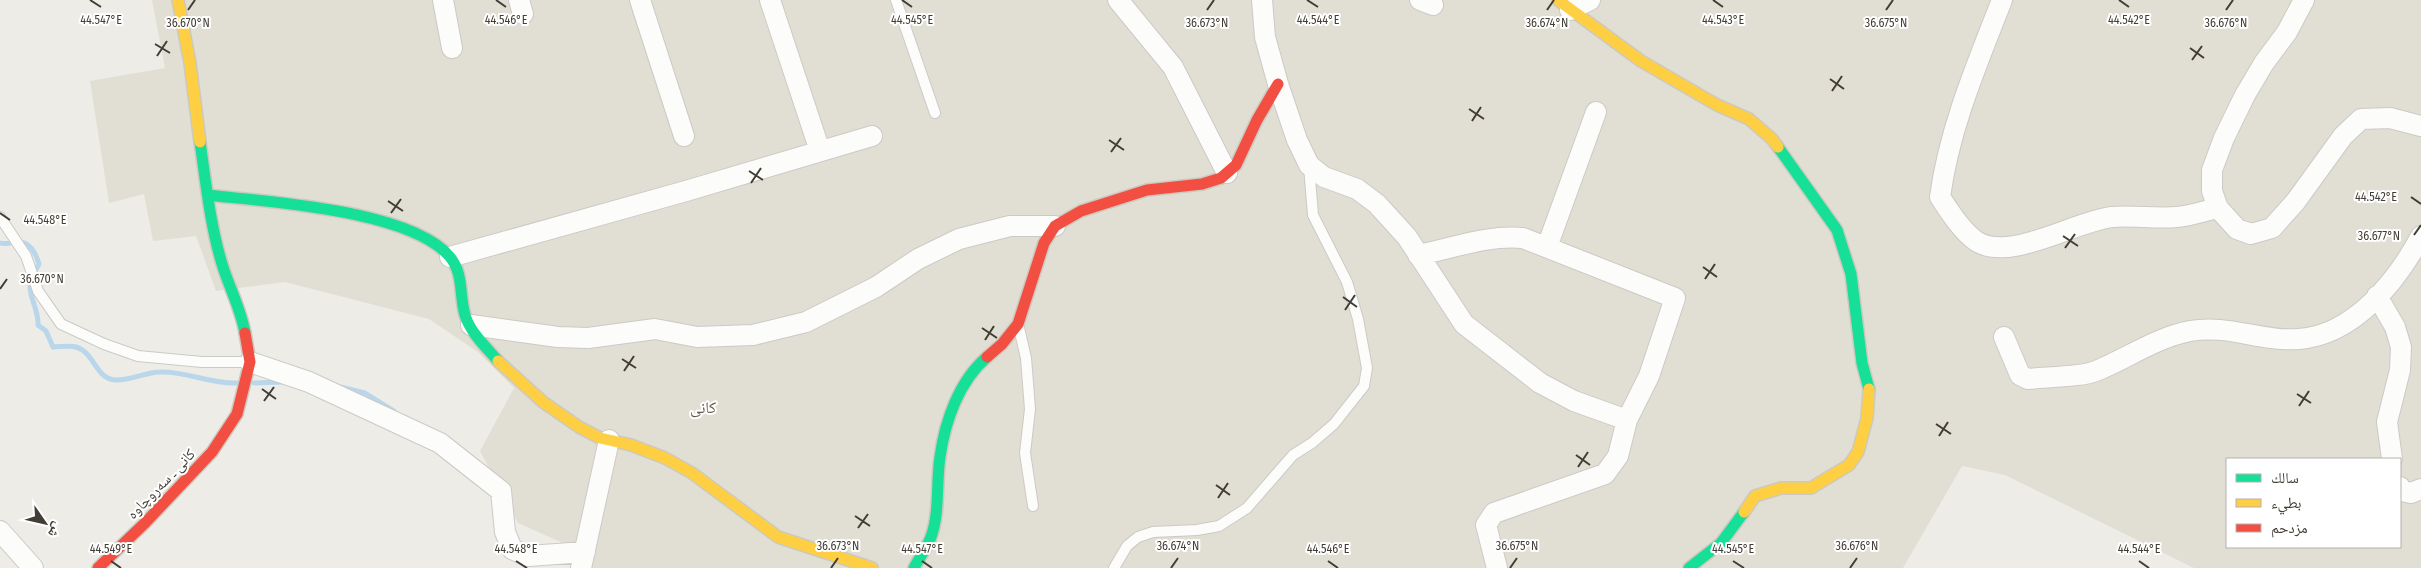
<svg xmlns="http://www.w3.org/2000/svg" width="2421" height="568" font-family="'Fira Sans Condensed','Noto Naskh Arabic',sans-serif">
<rect width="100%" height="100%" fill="#eeece7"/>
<path fill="#e1ded4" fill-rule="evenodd" d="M152 0H2421V568H2194L2005 475 1962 466 1903 568H571L574 548 518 523 480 451 514 388 478 352 429 319 285 282 216 291 196 236 153 241 144 194 109 203 90 81 165 68ZM2227 459H2400V547H2227Z"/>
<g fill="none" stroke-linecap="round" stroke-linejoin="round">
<path stroke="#b9d6ea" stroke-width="5" d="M0 243C6 245 10 242 17 242 30 241 36 254 39 264 36 270 31 278 30 284 29 298 39 310 38 325L46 331 53 347C60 347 69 345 76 347 94 352 96 379 115 380 130 381 146 372 160 372 186 371 210 384 236 383
M254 383 283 382
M336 386 365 393 394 411"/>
<g stroke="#cccac5" stroke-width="12">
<path id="lane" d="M896 0 935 113
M0 217 26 256 38 291 61 324 104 344 138 356 202 362H249
M1019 328 1026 358 1030 409 1025 453 1033 506
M1114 568 1127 546 1138 537 1153 532 1197 530 1219 526 1247 508 1293 455 1312 443 1334 424 1364 386 1367 368 1358 319 1347 282 1313 215 1309 166"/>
</g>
<g stroke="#cccac5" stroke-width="22">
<path id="street" d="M443 0 452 48
M519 0 523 14
M640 0 684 136
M770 0 820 151
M1118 0 1173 67 1227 173
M1262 0 1265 37 1278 84 1297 140 1309 165 1324 177 1357 189 1377 204 1407 237 1464 324 1540 383 1574 401 1627 420
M1420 0 1433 5
M2002 0C1977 64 1949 129 1940 197 1950 212 1961 230 1976 241 2009 263 2075 221 2112 217 2133 215 2155 219 2177 217 2190 216 2204 211 2218 208
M2304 0 2287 32 2264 63 2245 95 2224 138 2212 170V191L2218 208 2237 229 2251 234 2272 228 2296 201 2343 136 2361 119 2390 118 2421 126
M1570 10 1590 0
M1547 247 1596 112
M1418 255C1454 248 1486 235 1523 238L1675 298 1649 376 1627 420 1618 456 1605 474 1494 513 1486 525 1497 568
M450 257 686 191 872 136
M2377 296 2395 327 2401 347 2400 370 2387 422 2392 459
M471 325 558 337 588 338 655 329 697 337 753 335 806 322 876 287 918 259 959 239 1010 226H1055
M2004 337 2020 375 2028 379C2045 377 2082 377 2096 371 2128 358 2155 338 2190 331 2227 324 2262 342 2299 339 2354 335 2397 281 2421 236
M250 362 309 382 440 443 501 491 505 532 512 549 528 556 585 552
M2400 487 2402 491 2411 493 2421 489
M0 531 33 568
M581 568 609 440"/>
</g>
<g stroke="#ccc9bf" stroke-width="14">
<path id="fast" d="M200 142C206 183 210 224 222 264 229 287 241 309 245 333
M1778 147 1837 230 1851 274 1862 363 1869 389
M208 195C268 202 411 210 450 257 464 274 459 295 465 315 470 332 486 347 498 361
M914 568C919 558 927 548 931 537 940 512 936 483 940 457 945 421 959 381 987 357
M1689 568 1721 543 1744 512"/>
</g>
<g stroke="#ccc9bf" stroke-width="14">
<path id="slow" d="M178 0 190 63 200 142
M1558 0 1641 61 1717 105 1749 119 1772 139 1778 147
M498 361 543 402 579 427 600 438 631 445 665 458 692 473 778 537 872 568
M1744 512 1755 496 1781 488H1811L1849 465 1858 452 1867 418 1869 389"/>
</g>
<g stroke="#ccc9bf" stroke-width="14">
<path id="jam" d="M987 357 1002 344 1018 324 1044 243 1055 226 1081 211 1147 190 1202 184 1221 178 1236 165 1257 120 1278 84
M98 568 145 523 212 452 237 414 250 362 245 333"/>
</g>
<use href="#lane" stroke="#fcfcfb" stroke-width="10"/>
<use href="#street" stroke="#fcfcfb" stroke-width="20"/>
<use href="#fast" stroke="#16e098" stroke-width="11"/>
<use href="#slow" stroke="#ffcf43" stroke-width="11"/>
<use href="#jam" stroke="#f24e42" stroke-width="11"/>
</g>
<path fill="none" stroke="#423d34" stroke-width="2" d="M90 0 101 7M496 0 506 7M902 0 912 7M1307 0 1318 7M1713 0 1723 7M2119 0 2129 7M188 10 195 0M1207 10 1214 0M1547 10 1554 0M1886 10 1893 0M2226 10 2233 0M155 44 170 53M2190 48 2204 58M157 56 167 41M2192 60 2202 46M1830 79 1844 89M1832 91 1842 76M1469 109 1484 119M1472 121 1481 107M1109 140 1124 150M1111 152 1121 138M749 171 763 180M751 183 761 168M2411 197 2421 204M388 201 403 211M0 213 10 220M391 213 401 199M2414 235 2421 225M2063 236 2078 246M2065 248 2075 234M1703 267 1717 277M1705 279 1715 264M0 289 7 279M1343 297 1357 307M1345 310 1355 295M982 328 997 338M985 340 994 326M622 359 636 368M624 371 634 356M262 389 276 399M2297 394 2311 403M264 401 274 387M2299 406 2309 391M1936 424 1951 434M1939 436 1948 422M1576 455 1590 465M1578 467 1588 452M1216 485 1230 495M1218 498 1228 483M855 516 870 526M858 528 868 514M111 561 121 568M516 561 527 568M922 561 932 568M1328 561 1338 568M1733 561 1744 568M2139 561 2149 568M831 568 838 558M1171 568 1178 558M1510 568 1517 558M1850 568 1857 558"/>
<g text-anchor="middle" stroke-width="4" stroke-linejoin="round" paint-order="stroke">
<g font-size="15" fill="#423d34" stroke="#fff">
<text transform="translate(161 484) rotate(-46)" y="5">کانی ـ سەروچاوە</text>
</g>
<g font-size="16" fill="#655b4c" stroke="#fff">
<text x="703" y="413">کانی</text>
</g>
</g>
<g font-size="12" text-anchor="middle" fill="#423d34" stroke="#fff" stroke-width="4" stroke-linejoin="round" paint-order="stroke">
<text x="506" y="24">44.546°E</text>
<text x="1723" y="24">44.543°E</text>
<text x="101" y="24">44.547°E</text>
<text x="912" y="24">44.545°E</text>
<text x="1318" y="24">44.544°E</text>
<text x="2129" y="24">44.542°E</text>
<text x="188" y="27">36.670°N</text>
<text x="1207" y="27">36.673°N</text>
<text x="1886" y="27">36.675°N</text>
<text x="2226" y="27">36.676°N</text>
<text x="1547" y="27">36.674°N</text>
<text x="2376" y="201">44.542°E</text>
<text x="45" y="224">44.548°E</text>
<text x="2379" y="240">36.677°N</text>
<text x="42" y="283">36.670°N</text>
<text x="838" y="550">36.673°N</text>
<text x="1178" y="550">36.674°N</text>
<text x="1517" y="550">36.675°N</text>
<text x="1857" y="550">36.676°N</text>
<text x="111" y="553">44.549°E</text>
<text x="516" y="553">44.548°E</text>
<text x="922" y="553">44.547°E</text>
<text x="1328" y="553">44.546°E</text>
<text x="1733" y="553">44.545°E</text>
<text x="2139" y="553">44.544°E</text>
</g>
<rect x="2226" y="458" width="175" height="90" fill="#ffffff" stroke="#b3b1ae"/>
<rect x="2236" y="474" width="25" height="8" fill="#16e098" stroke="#b3b1ae"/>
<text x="2271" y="483" font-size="15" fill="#423d34">سالك</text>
<rect x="2236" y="499" width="25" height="8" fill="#ffcf43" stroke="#b3b1ae"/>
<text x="2271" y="508" font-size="15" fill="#423d34">بطيء</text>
<rect x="2236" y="524" width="25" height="8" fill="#f24e42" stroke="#b3b1ae"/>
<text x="2271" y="533" font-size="15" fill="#423d34">مزدحم</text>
<g transform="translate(45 523) rotate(124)" stroke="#ffffff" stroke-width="4" paint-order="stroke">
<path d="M0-4L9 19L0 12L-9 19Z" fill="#423d34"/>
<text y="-8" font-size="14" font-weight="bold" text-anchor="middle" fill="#423d34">ش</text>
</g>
</svg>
